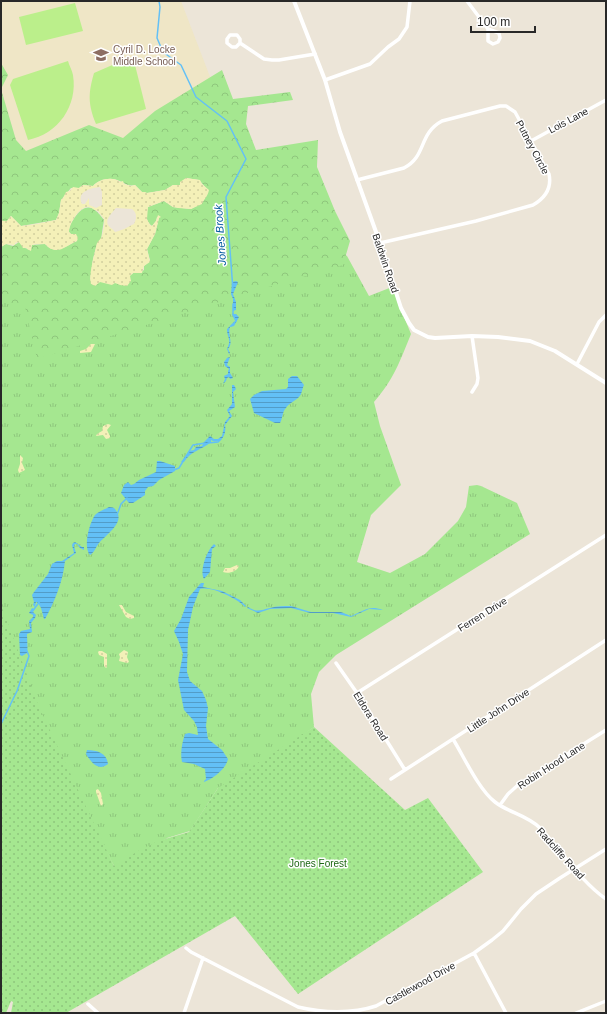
<svg xmlns="http://www.w3.org/2000/svg" width="607" height="1014" font-family="Arial,sans-serif">
<defs>
<pattern id="grass-tufts" width="24" height="20" patternUnits="userSpaceOnUse"><rect width="24" height="20" fill="#a5e790"/><path d="M3 7l-1-3M5 7V3M7 7l1-3M15 17l-1-3M17 17v-4M19 17l1-3" fill="none" stroke="#8ec67c"/></pattern>
<pattern id="forest-crowns" width="20" height="18" patternUnits="userSpaceOnUse"><rect width="20" height="18" fill="#a5e790"/><path d="M2 6a3 3 0 1 1 6 0M12 15a3 3 0 1 1 6 0" fill="none" stroke="#8ec67c"/></pattern>
<pattern id="sand-dots" width="8" height="8" patternUnits="userSpaceOnUse"><rect width="8" height="8" fill="#f4f0b8"/><path d="M2 2h.1M6 6h.1" fill="none" stroke="#d1ce9e" stroke-width="1.8" stroke-linecap="round"/></pattern>
<pattern id="park-dots" width="8" height="8" patternUnits="userSpaceOnUse"><rect width="8" height="8" fill="#a5e790"/><path d="M2 2h.1M6 6h.1" fill="none" stroke="#8ec67c" stroke-width="1.8" stroke-linecap="round"/></pattern>
<pattern id="water-rules" width="6" height="5" patternUnits="userSpaceOnUse"><rect width="6" height="5" fill="#63c0f6"/><path d="M0 2.5h6" fill="none" stroke="#529cc7"/></pattern>
</defs>
<rect width="100%" height="100%" fill="#ece5d8"/>
<path fill="#efe6c6" d="M1 1H181L222 108 1 194Z"/>
<path fill="url(#grass-tufts)" d="M335 248 347 256 369 296 392 287 411 334C400 361 394 379 374 402L380 426 401 485 371 515 357 562 390 573 425 554 458 521 466 507 469 486 477 485 481 486 517 503 530 534 336 655 319 672 311 694 314 727 229 788H218L190 831 167 838 115 868 34 709 1 609V291Z"/>
<path fill="url(#forest-crowns)" d="M1 63 8 75 1 89 16 140 26 151 89 125 123 138 155 111 222 70 233 99 290 92 293 100 248 106 246 124 256 150 318 140 317 167 335 211 350 241 343 265 258 290 37 359 25 307 2 301 1 302V247L6 244 13 246 19 242 25 248 30 250 32 245 45 244C56 256 65 246 77 241L74 234H71L69 232C69 225 72 222 75 217 86 202 94 206 104 220L101 239 97 244 93 259 90 281 109 283H115L123 286 126 285 133 273 136 272 139 273 144 270V266L150 260 147 249 155 234 159 218 157 217 156 221 152 226C146 222 145 214 148 207L164 201 173 207 191 209 203 202 206 188 199 180 186 178 180 185H173L165 190 147 193 142 192 135 185C127 187 124 182 117 180 109 177 98 180 93 186L83 185 79 188H71L61 200 59 213 56 220 21 226 11 216 7 221H3L1 220Z"/>
<path fill="url(#sand-dots)" fill-rule="evenodd" d="M186 178 200 180 202 184 209 190C208 196 204 199 202 204L191 209 178 208 173 207 164 201 148 207 147 219 150 225 152 226 156 221 158 215 161 217 159 218 155 234 147 249 150 262 144 266 142 273H133L130 276 131 281 127 286 120 285 115 283 112 285 100 282 95 286 91 284C88 276 95 252 97 243 98 241 100 240 101 238 103 234 105 224 104 219 103 217 100 214 98 211 94 211 91 206 87 207 78 208 69 225 69 232L71 234H76L78 238 77 241C65 246 57 257 45 244H36L32 245 31 251 27 249V248H23L19 242 15 243V245L6 244 1 247V220L3 221H7L11 216 21 226C33 225 45 222 56 220L59 213 61 200 63 198 66 192 70 191 73 187 79 188 83 185 93 186C99 179 113 176 120 182L123 181 124 184 131 186 135 185 142 192H145L147 193 165 190 173 185H180V182ZM100 187 102 192V205L96 208 89 205V198L85 204H82C76 192 90 188 100 187ZM116 208 132 209C137 213 137 218 134 224 128 227 123 230 115 232 113 229 110 228 108 225 105 219 112 213 116 208Z
M91 344H95L91 352 80 353V351L86 349Z
M108 424 111 425 107 430 110 436V438L106 439 103 435 96 436 97 434 102 431 103 426Z
M20 455 23 458 22 463 25 470 19 473 18 470 20 464Z
M237 565 239 566C237 572 228 574 223 572L225 568H230Z
M119 605H122L126 612 134 616V618L130 619 126 617Z
M124 650 128 652 127 657 129 662 127 663 119 661 120 657 119 654Z
M99 651H102L107 654V667L106 668 104 666V657L99 655 98 652Z
M98 789 101 793 103 804 101 806 96 792V790Z"/>
<path fill="url(#park-dots)" d="M1 605 39 707 114 866 138 851 158 841 189 832 218 788 314 727 405 810 428 798 483 872 298 994 235 916 66 1013H11L13 1002 11 1001 6 1013H1Z"/>
<path fill="#bbef8b" d="M75 3 83 31 26 45 19 17Z
M68 61C69 65 72 70 73 75 78 106 58 134 28 140L10 85 13 79Z
M134 61 146 109 96 124C88 104 88 94 94 73L117 63Z"/>
<path fill="url(#water-rules)" d="M236 281 238 282 233 294 236 302V310L233 311V299L231 294 232 282Z
M232 314H236L239 317 234 326 230 327C227 335 234 342 228 349L230 353 229 354 227 349C232 339 227 338 227 329L236 320Z
M230 357 227 365 230 367V373L233 378 230 379 229 377 227 378 226 381 223 384 225 379 224 376 228 374V371L229 369 225 366 224 362 227 358Z
M292 376H297L304 385C302 389 302 394 299 397 295 401 289 403 286 408 282 412 283 418 280 423H275L254 413 250 399 254 395 262 391 286 389 288 387V379Z
M232 385H234L236 389 233 392 235 407 229 411 232 416 225 425C227 434 221 446 211 440V442C200 451 192 450 184 462H181L189 451 194 450 196 447 202 446 204 442 210 436 214 439H218L222 436 225 422 230 416 227 410 232 404Z
M157 461H160L175 466V471L159 480 153 486 148 487 145 491V495L133 503H129L121 493 124 485 128 482 131 485 134 484 139 480 156 472Z
M109 507C113 507 115 508 117 512 124 523 106 535 99 543 96 547 94 553 90 555 83 547 89 524 95 515 98 512 105 509 109 507Z
M75 542 82 547H84V550L80 548 77 544H75L74 546 76 553 65 561C63 581 55 601 45 619H44L41 608 38 603 36 602 35 607 33 605 34 602 32 595 34 592 48 574 52 564 57 561H62L74 553 72 545 73 543Z
M214 544 216 546 212 549 210 572 204 579C199 571 207 550 214 544Z
M201 583H204L203 587 222 591 240 600 246 606 245 607C238 599 212 586 200 589L193 607 188 630 187 672 190 681 202 691 206 700 208 708 206 726 208 739 222 750 228 759C226 769 212 780 203 782L206 779 205 769 194 764 182 762C180 753 182 743 185 734L189 733 198 735 197 727 194 721 184 710 178 680 183 654 179 642 174 631 181 619 189 597Z
M291 606 311 612H341L351 616C365 611 368 605 383 610L369 609 351 617 333 613H310L291 608 270 609 258 613 247 608 248 607C257 613 261 610 270 608 277 606 284 606 291 606Z
M32 608 34 609 32 611 36 615 35 618 31 623 32 632 27 634C27 636 28 651 27 653L22 656 20 655 19 634 21 631 30 629 29 621 33 617V615L29 613Z
M87 750C97 750 107 753 108 764 98 772 91 762 86 754Z"/>
<g fill="none" stroke-linecap="round" stroke-linejoin="round">
<path stroke="#63c0f6" stroke-width="1.5" d="M159 1 160 7 157 38 163 52 181 65 196 97 227 121 246 159 226 197 233 290
M231 326 236 321 233 315V304
M208 443 218 442 221 439
M174 470 179 468 193 445 205 443
M117 515 121 504 127 498
M32 612 40 601
M1 724 17 691 29 656 27 651"/>
<path stroke="#fff" stroke-width="3.5" d="M467 1 488 29 499 33 500 38 498 42 493 44 488 41V29
M240 43 236 47H232L227 43V39L230 35H237L240 39V43L264 59 272 60H279L315 54
M325 80 370 64 388 47 399 39 407 27 410 1
M531 141 606 100
M357 180 404 168C427 156 418 134 442 121L500 106H506L515 112 549 174C552 188 545 198 533 205L476 221 380 243
M577 364 599 322 606 315
M472 392 477 384 478 378 472 336
M336 663 357 693 405 770
M357 693 606 535
M453 739C464 757 479 790 495 802 509 813 527 815 540 828 561 850 581 882 606 899
M391 779 606 640
M500 805 508 794 518 785 606 730
M186 948 191 952 298 1007C323 1013 352 1014 376 1006L474 953 492 940 503 931 521 909 536 894 560 878 606 849
M474 953 506 1013
M88 1004 98 1013
M184 1013 203 958
M576 1013 606 1001"/>
<path stroke="#fff" stroke-width="4" d="M294 1 325 80 340 132 380 243 401 308 409 323 414 330 428 337 435 338 472 336 498 337 530 341 555 351 606 383"/>
</g>
<defs>
<g id="school-bare" transform="scale(1.2)"><path d="M0-5L7-2L0 1L-7-2ZM-4 1L0 2.5L4 1V4Q0 6-4 4Z" fill="#8d6e63" stroke="#fff" stroke-width="2.5" paint-order="stroke"/></g>
</defs>
<g fill-rule="evenodd">
<use href="#school-bare" x="101" y="55"/>
</g>
<g text-anchor="middle" stroke-width="3" stroke-linejoin="round" paint-order="stroke">
<g font-size="10" fill="#785e54" stroke="#fff" text-anchor="start">
<text x="113" y="53">Cyril D. Locke<tspan x="113" dy="12">Middle School</tspan></text>
</g>
<g font-size="10" fill="#282828" stroke="#fff">
<text transform="translate(568 120) rotate(-28)" y="4">Lois Lane</text>
<text transform="translate(533 147) rotate(62)" y="4">Putney Circle</text>
<text transform="translate(386 263) rotate(71)" y="4">Baldwin Road</text>
<text transform="translate(482 614) rotate(-32)" y="4">Ferren Drive</text>
<text transform="translate(498 710) rotate(-33)" y="4">Little John Drive</text>
<text transform="translate(371 716) rotate(58)" y="4">Eldora Road</text>
<text transform="translate(551 765) rotate(-33)" y="4">Robin Hood Lane</text>
<text transform="translate(561 853) rotate(48)" y="4">Radcliffe Road</text>
<text transform="translate(420 983) rotate(-29)" y="4">Castlewood Drive</text>
</g>
<g font-size="10" fill="#1e6814" stroke="#fff">
<text x="318" y="867">Jones Forest</text>
</g>
<g font-size="11" font-style="italic" fill="#045b9f" stroke="#fff">
<text transform="translate(220 235) rotate(-94)" y="4">Jones Brook</text>
</g>
</g>
<rect width="607" height="1014" fill="none" stroke="#282828" stroke-width="4"/>
<path d="M471 26v6h64v-6" fill="none" stroke="#282828" stroke-width="2"/>
<text x="477" y="26" font-size="12" fill="#282828" stroke="#ffffff" stroke-width="3" paint-order="stroke">100 m</text>
</svg>
